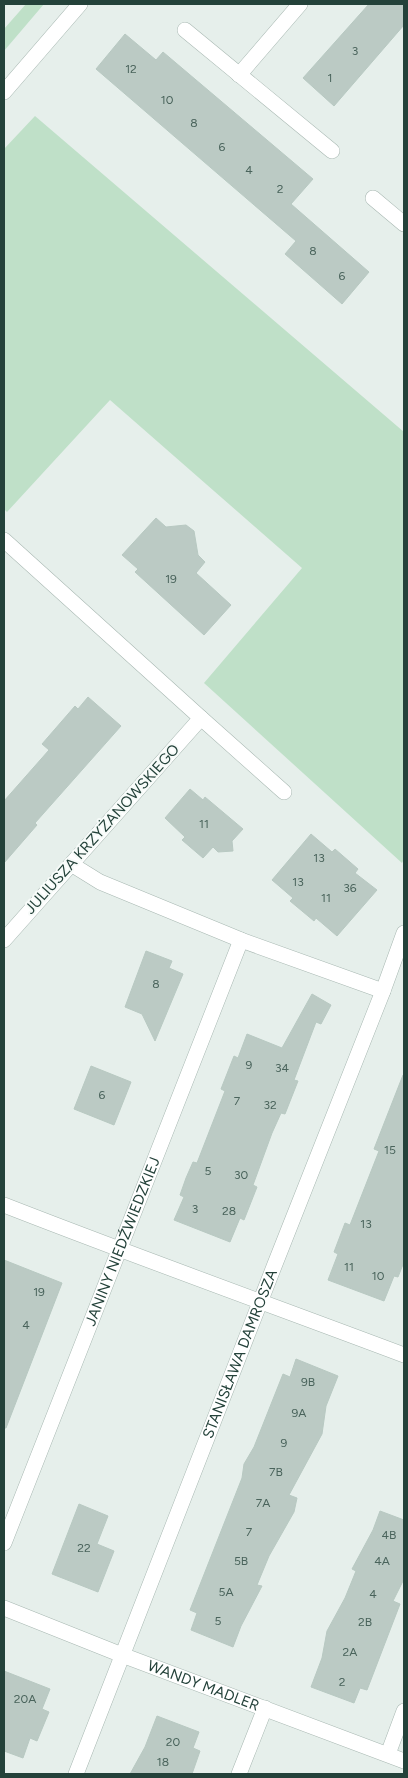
<svg xmlns="http://www.w3.org/2000/svg" width="408" height="1778" font-family="Figtree,sans-serif">
<rect width="100%" height="100%" fill="#e6efeb"/>
<path fill="#bfe0c8" d="M26 4H44L4 51V29Z
M35 116 404 432V859L402 863 204 683 302 568 110 400 7 512 4 509V149Z"/>
<path fill="#bbcac4" stroke="#b8c9c2" d="M369 4H404V25L334 106 303 78Z
M125 34 156 60 163 52 313 179 291 204 369 272 342 304 285 254 296 241 96 69Z
M156 518 166 527 186 525 194 531 198 555 205 562 196 573 231 605 204 635 135 572 138 569 122 555Z
M88 697 121 726 35 823 37 825 4 863V801L49 750 42 744 75 706 78 709Z
M190 789 203 800 205 797 243 829 232 841 233 851 218 852 213 847 203 858 182 840 185 837 165 818Z
M311 834 332 852 335 849 358 869 355 873 377 890 337 936 316 918 314 921 290 901 293 898 272 880Z
M146 951 172 961 169 968 183 974 155 1041 142 1014 125 1007Z
M312 994 331 1005 321 1024 316 1022 294 1080 298 1081 285 1114 281 1113 272 1133 253 1185 257 1187 244 1220 240 1218 230 1242 174 1220 184 1197 180 1195 186 1178 193 1162 197 1163 225 1091 221 1089 234 1056 238 1058 247 1034 282 1048Z
M91 1066 131 1082 114 1125 74 1109Z
M403 1075H404V1262L398 1277 394 1276 384 1301 328 1280 338 1254 334 1252 345 1223 350 1225 379 1151 374 1149Z
M4 1260 62 1283 6 1428H4Z
M296 1359 338 1376 326 1406 322 1434 289 1495 297 1498 294 1512 269 1556 257 1585 262 1586 241 1626 233 1647 191 1630 197 1613 190 1610 242 1478 244 1464 254 1447 283 1374 290 1377Z
M79 1504 108 1516 97 1544 114 1551 98 1592 52 1574Z
M380 1511 404 1520V1579L393 1601 400 1604 367 1690 360 1688 354 1703 311 1687 322 1658 327 1631 345 1598 356 1571 352 1569 373 1530Z
M4 1671 50 1689 42 1709 49 1712 37 1741 30 1738 23 1758 4 1751Z
M157 1716 199 1732 193 1748 200 1751 192 1774H130L145 1747Z"/>
<g fill="none" stroke-linecap="round" stroke-linejoin="round">
<g stroke="#a8b8b2" stroke-width="16">
<g id="minor">
<path d="M185 30 332 151"/>
<path d="M239 75 300 4"/>
<path d="M4 92 80 4"/>
<path d="M373 198 404 224"/>
<path d="M4 540 201 718 4 940"/>
<path d="M201 718 284 792"/>
<path d="M71 864 100 882 241 940 383 991"/>
<path d="M4 1205C137 1257 271 1305 404 1355"/>
<path id="s1" d="M4 1543 241 940"/>
<path id="s2" d="M4 1608 122 1655 404 1761"/>
<path d="M388 1754 404 1711"/>
<path id="s3" d="M76 1774 275 1264 383 991 404 933"/>
<path d="M239 1774 265 1708"/>
</g>
</g>
<use href="#minor" stroke="#fff" stroke-width="15"/>
</g>
<g text-anchor="middle" stroke-width="4" stroke-linejoin="round" paint-order="stroke">
<g font-size="12" fill="#4a645c">
<text x="355" y="55">3</text>
<text x="131" y="73">12</text>
<text x="330" y="82">1</text>
<text x="167" y="104">10</text>
<text x="194" y="127">8</text>
<text x="222" y="151">6</text>
<text x="249" y="174">4</text>
<text x="280" y="193">2</text>
<text x="313" y="255">8</text>
<text x="342" y="280">6</text>
<text x="171" y="583">19</text>
<text x="204" y="828">11</text>
<text x="319" y="862">13</text>
<text x="298" y="886">13</text>
<text x="350" y="892">36</text>
<text x="326" y="902">11</text>
<text x="156" y="988">8</text>
<text x="249" y="1069">9</text>
<text x="282" y="1072">34</text>
<text x="102" y="1099">6</text>
<text x="237" y="1105">7</text>
<text x="270" y="1109">32</text>
<text x="390" y="1154">15</text>
<text x="208" y="1175">5</text>
<text x="241" y="1179">30</text>
<text x="195" y="1213">3</text>
<text x="229" y="1215">28</text>
<text x="366" y="1228">13</text>
<text x="349" y="1271">11</text>
<text x="378" y="1280">10</text>
<text x="39" y="1296">19</text>
<text x="26" y="1329">4</text>
<text x="308" y="1386">9B</text>
<text x="299" y="1417">9A</text>
<text x="284" y="1447">9</text>
<text x="276" y="1476">7B</text>
<text x="263" y="1507">7A</text>
<text x="249" y="1536">7</text>
<text x="389" y="1539">4B</text>
<text x="84" y="1552">22</text>
<text x="241" y="1565">5B</text>
<text x="382" y="1565">4A</text>
<text x="226" y="1596">5A</text>
<text x="373" y="1598">4</text>
<text x="218" y="1625">5</text>
<text x="365" y="1626">2B</text>
<text x="350" y="1656">2A</text>
<text x="342" y="1686">2</text>
<text x="25" y="1703">20A</text>
<text x="173" y="1746">20</text>
<text x="163" y="1766">18</text>
</g>
<g font-size="15" fill="#24423a" stroke="#f7fbf9">
<text transform="translate(102 829) rotate(-48)" y="5">JULIUSZA KRZYŻANOWSKIEGO</text>
<text dy="5" stroke="none"><textPath href="#s1" startOffset="324">JANINY NIEDŹWIEDZKIEJ</textPath></text>
<text dy="5" stroke="none"><textPath href="#s3" startOffset="451">STANISŁAWA DAMROSZA</textPath></text>
<text dy="5" stroke="none"><textPath href="#s2" startOffset="214">WANDY MADLER</textPath></text>
</g>
</g>
<rect width="408" height="1778" fill="none" stroke="#24423a" stroke-width="10"/>
</svg>
